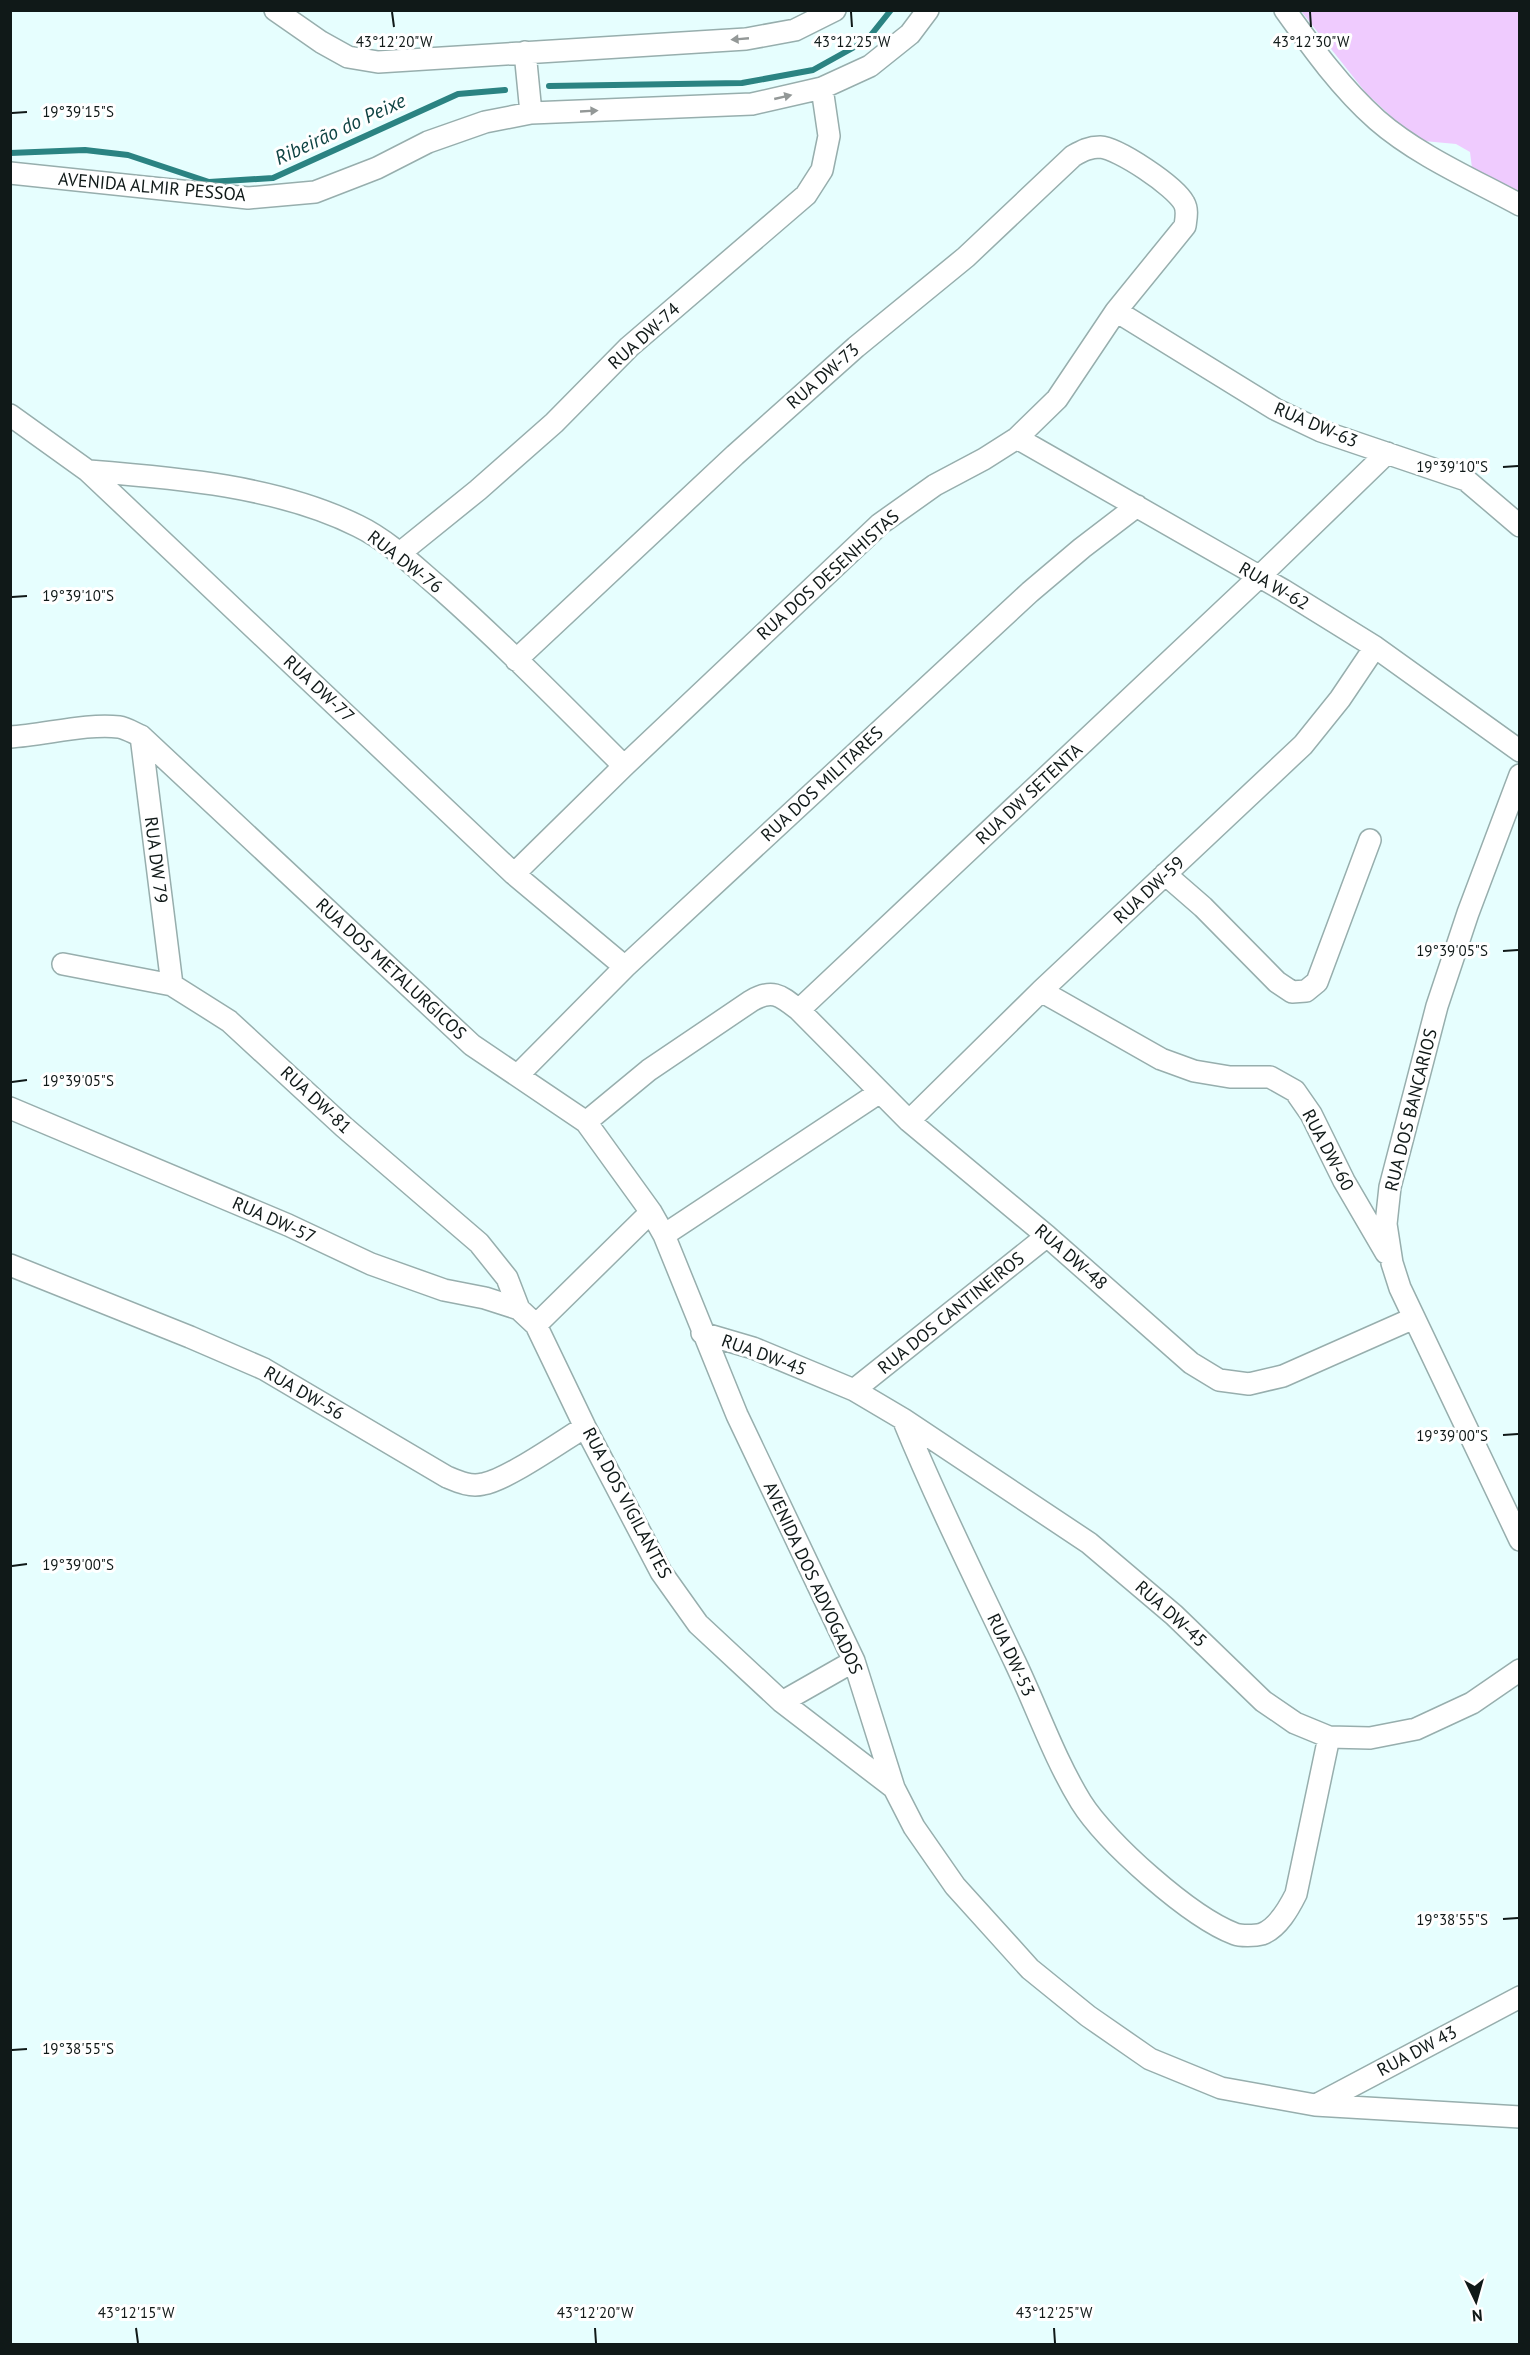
<svg xmlns="http://www.w3.org/2000/svg" width="1530" height="2355" font-family="'PT Sans',sans-serif">
<rect width="100%" height="100%" fill="#e6fefe"/>
<path fill="#efcbfe" d="M1301 11H1519V192L1472 168 1470 152 1456 144 1424 141 1410 134 1366 93Z"/>
<g fill="none" stroke-linecap="round" stroke-linejoin="round">
<path stroke="#2b8382" stroke-width="6" d="M549 86 742 83 813 70 867 40 891 10
M10 153 85 150 128 155 209 182 273 178 458 94 505 90"/>
<g stroke="#97aead" stroke-width="24">
<path id="minor" d="M275 10 321 42 348 57 378 62 746 39 795 30 835 10
M1285 10C1313 49 1341 88 1377 120 1417 155 1472 179 1520 205
M525 52 531 113
M10 173 248 198 315 192 377 168 428 142 485 122 531 113 752 104 822 88 870 66 910 34 928 10
M1116 311 1275 409 1321 431 1466 480 1520 526
M10 415 88 471 514 874 625 967
M1017 438 1283 590 1375 647 1520 751
M88 471C176 478 278 486 358 526 389 541 415 567 441 589 504 645 564 706 624 766
M400 553 478 490 554 423 629 347 806 195 822 170 829 136 822 88
M141 736 172 985
M10 737C44 735 87 723 119 727 126 728 134 733 141 736L472 1045 586 1122 651 1212 664 1235 737 1415 854 1661 894 1788 914 1827 955 1886 1030 1969 1088 2016 1150 2059 1221 2088 1315 2105 1520 2117
M1520 775 1468 913 1437 1006 1390 1187 1386 1224 1392 1263 1400 1288 1520 1540
M514 874 624 766 880 524 935 485 984 459 1017 438 1057 399 1116 311 1185 226C1186 218 1188 210 1184 203 1175 186 1118 148 1100 147 1089 147 1082 151 1073 156L966 257 856 347 735 455 516 660
M1165 874 1203 907 1277 982 1292 992 1306 991 1317 982 1370 840
M63 964 172 985 229 1021 344 1127 479 1243 507 1278 519 1309
M1041 991 1161 1059 1194 1071 1230 1077H1270L1295 1091 1311 1114 1344 1181 1386 1253
M799 1010 1259 577 1387 453
M518 1075 625 967 1030 592 1082 548 1137 506
M10 1108 288 1225 371 1264 444 1290 485 1298 519 1309 536 1325 585 1427 661 1572 698 1624 782 1702 894 1788
M909 1121 1041 991 1303 745 1340 699 1375 647
M586 1122 649 1070 751 1001C773 988 781 996 799 1010L909 1121 1047 1236 1191 1363 1219 1380 1249 1384 1283 1376 1414 1318
M664 1235 880 1092
M10 1265 190 1337 264 1369 447 1477C459 1482 470 1487 483 1484 507 1480 562 1441 585 1427
M536 1325 651 1212
M702 1333 753 1348 854 1390 903 1419 1089 1543 1174 1615 1263 1701 1295 1723 1329 1737 1370 1738 1416 1729 1472 1703 1520 1670
M854 1390 1047 1236
M903 1419C937 1502 977 1582 1015 1662 1037 1708 1054 1758 1081 1802 1106 1842 1190 1917 1235 1934 1240 1936 1255 1936 1262 1934 1278 1928 1289 1908 1296 1894L1329 1737
M782 1702 854 1661
M1316 2105 1520 1997"/>
</g>
<use href="#minor" stroke="#fff" stroke-width="21"/>
</g>
<defs><path id="oneway-solid" d="M-6-.8H1V-3.2L6.5 0L1 3.2V.8H-6Z" transform="scale(1.5)"/></defs>
<g fill="#939897">
<use href="#oneway-solid" transform="translate(740 39) rotate(175)"/>
<use href="#oneway-solid" transform="translate(783 97) rotate(-13)"/>
<use href="#oneway-solid" transform="translate(589 111) rotate(-3)"/>
</g>
<path fill="none" stroke="#101918" stroke-width="2" d="M392 12 394 27M851 12 852 27M1310 12 1311 27M12 113 27 112M1503 467 1518 466M12 597 27 596M1503 951 1518 950M12 1082 27 1080M1503 1435 1518 1434M12 1566 27 1564M1503 1919 1518 1918M12 2050 27 2049M136 2328 138 2343M595 2328 596 2343M1054 2328 1055 2343"/>
<g text-anchor="middle" stroke-width="6" stroke-linejoin="round" paint-order="stroke">
<g font-size="18" fill="#101918" stroke="#fff">
<text transform="translate(152 187) rotate(5)" y="6">AVENIDA ALMIR PESSOA</text>
<text transform="translate(644 336) rotate(-42)" y="6">RUA DW-74</text>
<text transform="translate(823 376) rotate(-41)" y="6">RUA DW-73</text>
<text transform="translate(1316 425) rotate(23)" y="6">RUA DW-63</text>
<text transform="translate(405 562) rotate(38)" y="6">RUA DW-76</text>
<text transform="translate(828 575) rotate(-42)" y="6">RUA DOS DESENHISTAS</text>
<text transform="translate(1274 586) rotate(30)" y="6">RUA W-62</text>
<text transform="translate(319 689) rotate(43)" y="6">RUA DW-77</text>
<text transform="translate(822 784) rotate(-43)" y="6">RUA DOS MILITARES</text>
<text transform="translate(1029 794) rotate(-43)" y="6">RUA DW SETENTA</text>
<text transform="translate(156 860) rotate(83)" y="6">RUA DW 79</text>
<text transform="translate(1149 890) rotate(-43)" y="6">RUA DW-59</text>
<text transform="translate(391 969) rotate(43)" y="6">RUA DOS METALURGICOS</text>
<text transform="translate(316 1100) rotate(43)" y="6">RUA DW-81</text>
<text transform="translate(1411 1110) rotate(-76)" y="6">RUA DOS BANCARIOS</text>
<text transform="translate(1328 1150) rotate(62)" y="6">RUA DW-60</text>
<text transform="translate(274 1220) rotate(24)" y="6">RUA DW-57</text>
<text transform="translate(1071 1257) rotate(41)" y="6">RUA DW-48</text>
<text transform="translate(951 1313) rotate(-39)" y="6">RUA DOS CANTINEIROS</text>
<text transform="translate(764 1355) rotate(20)" y="6">RUA DW-45</text>
<text transform="translate(304 1393) rotate(30)" y="6">RUA DW-56</text>
<text transform="translate(627 1503) rotate(62)" y="6">RUA DOS VIGILANTES</text>
<text transform="translate(813 1578) rotate(65)" y="6">AVENIDA DOS ADVOGADOS</text>
<text transform="translate(1171 1614) rotate(42)" y="6">RUA DW-45</text>
<text transform="translate(1011 1655) rotate(65)" y="6">RUA DW-53</text>
<text transform="translate(1417 2051) rotate(-28)" y="6">RUA DW 43</text>
</g>
<g font-size="20" font-style="italic" fill="#104444" stroke="#fff">
<text transform="translate(340 129) rotate(-25)" y="7">Ribeirão do Peixe</text>
</g>
</g>
<g font-size="15" text-anchor="middle" fill="#101918" stroke="#fff" stroke-width="6" stroke-linejoin="round" paint-order="stroke">
<text x="394" y="47">43°12'20"W</text>
<text x="852" y="47">43°12'25"W</text>
<text x="1311" y="47">43°12'30"W</text>
<text x="78" y="117">19°39'15"S</text>
<text x="1452" y="472">19°39'10"S</text>
<text x="78" y="601">19°39'10"S</text>
<text x="1452" y="956">19°39'05"S</text>
<text x="78" y="1086">19°39'05"S</text>
<text x="1452" y="1441">19°39'00"S</text>
<text x="78" y="1570">19°39'00"S</text>
<text x="1452" y="1925">19°38'55"S</text>
<text x="78" y="2054">19°38'55"S</text>
<text x="136" y="2318">43°12'15"W</text>
<text x="595" y="2318">43°12'20"W</text>
<text x="1054" y="2318">43°12'25"W</text>
</g>
<rect width="1530" height="2355" fill="none" stroke="#101918" stroke-width="24"/>
<g transform="translate(1476 2301) rotate(175)" stroke="#ffffff" stroke-width="4.5" paint-order="stroke">
<path d="M0-4.5L10 22L0 15L-10 22Z" fill="#101918"/>
<text y="-9" font-size="16" font-weight="bold" text-anchor="middle" fill="#101918">N</text>
</g>
</svg>
